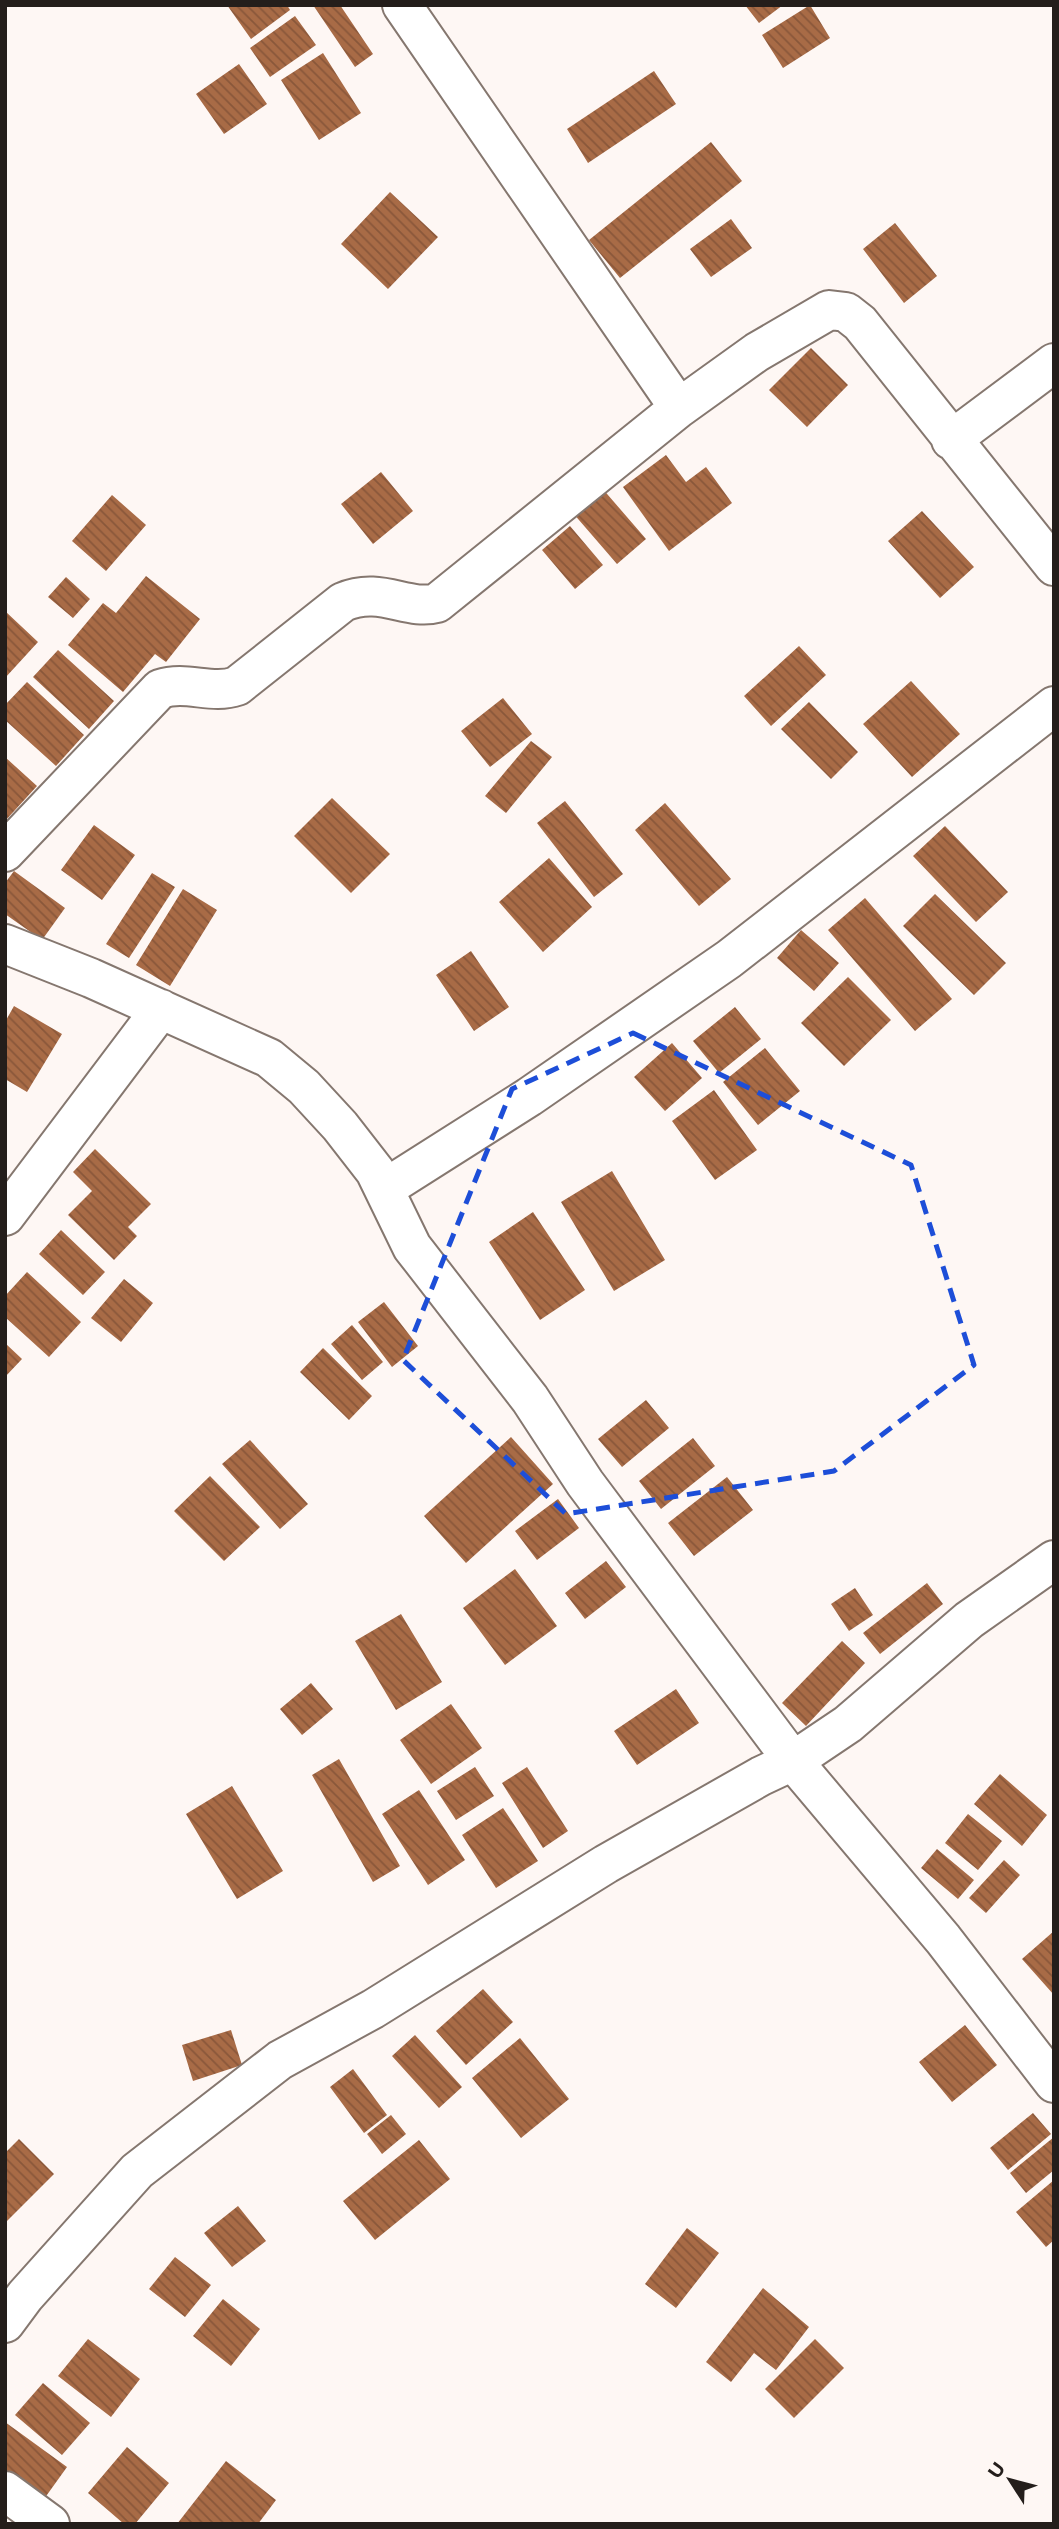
<svg xmlns="http://www.w3.org/2000/svg" width="1059" height="2529" font-family="Montserrat,sans-serif">
<defs>
<pattern id="building-back-hatch" width="6" height="6" patternUnits="userSpaceOnUse" patternTransform="scale(1.75)"><rect width="6" height="6" fill="#a86b46"/><path d="M-1 5l2 2M0 0l6 6M5-1l2 2" fill="none" stroke="#89573a"/></pattern>
</defs>
<rect width="100%" height="100%" fill="#fef7f4"/>
<path fill="url(#building-back-hatch)" d="M227 5H287L290 10 251 39Z
M313 5H340L373 54 355 67Z
M745 5H783L759 23Z
M810 5 830 38 783 68 762 35Z
M295 16 316 45 270 77 250 48Z
M323 53 361 113 319 140 281 80Z
M239 64 267 104 224 134 196 94Z
M654 71 676 104 588 163 567 129Z
M711 142 742 181 620 278 589 240Z
M390 192 438 237 388 289 341 244Z
M731 219 752 248 711 277 690 249Z
M895 223 937 276 904 303 863 249Z
M811 348 848 385 807 427 769 390Z
M666 455 686 482 706 467 732 503 669 551 623 487Z
M381 472 413 511 373 544 341 504Z
M595 480 646 539 617 564 566 505Z
M112 495 146 525 106 571 72 541Z
M922 511 974 567 940 598 888 541Z
M570 526 603 565 575 589 542 550Z
M146 576 200 619 166 662 155 654 123 692 68 645 103 603 116 613Z
M66 577 90 599 73 618 48 597Z
M5 611 38 642 5 678Z
M799 646 826 675 771 726 744 696Z
M58 650 114 701 89 729 33 677Z
M911 681 960 734 912 777 863 724Z
M27 682 84 735 56 766 5 720V705Z
M503 698 532 734 490 767 461 731Z
M809 702 858 752 831 779 781 729Z
M531 741 552 757 506 813 485 796Z
M5 757 37 786 5 821Z
M332 798 390 854 351 893 294 836Z
M565 801 623 874 594 897 537 823Z
M665 803 731 879 699 906 635 830Z
M94 825 135 855 102 900 61 870Z
M945 826 1008 892 976 922 913 856Z
M549 858 592 907 543 952 499 902Z
M14 871 65 908 42 940 5 914V883Z
M152 873 175 887 129 958 106 944Z
M183 889 217 910 170 986 136 965Z
M935 894 1006 963 974 995 903 926Z
M865 898 952 999 915 1031 828 930Z
M801 930 839 963 814 991 777 958Z
M471 951 509 1007 474 1031 436 975Z
M848 977 891 1020 844 1066 801 1023Z
M14 1006 62 1034 27 1092 5 1079V1022Z
M735 1007 761 1039 719 1073 693 1041Z
M672 1043 702 1078 665 1111 634 1077Z
M765 1048 800 1091 758 1125 723 1082Z
M714 1090 757 1150 715 1180 672 1121Z
M95 1149 151 1204 128 1227 137 1236 114 1260 68 1215 92 1191 73 1172Z
M612 1171 665 1260 614 1291 561 1202Z
M533 1212 585 1290 540 1320 489 1242Z
M61 1230 105 1272 83 1295 39 1254Z
M27 1272 81 1322 49 1357 5 1317V1296Z
M124 1279 153 1303 121 1342 91 1318Z
M384 1302 418 1346 392 1367 358 1322Z
M352 1325 383 1362 362 1380 331 1344Z
M5 1343 22 1359 5 1377Z
M323 1348 372 1396 349 1420 300 1372Z
M646 1400 669 1428 622 1467 598 1439Z
M511 1437 553 1484 466 1563 424 1516Z
M693 1438 715 1466 661 1509 639 1481Z
M250 1440 308 1504 280 1529 222 1464Z
M210 1476 260 1527 224 1561 174 1511Z
M727 1477 753 1510 694 1556 668 1523Z
M558 1499 579 1528 537 1560 515 1531Z
M606 1561 626 1587 585 1619 565 1593Z
M515 1569 557 1626 505 1665 463 1608Z
M927 1583 943 1604 880 1654 863 1633Z
M855 1588 873 1615 849 1631 831 1604Z
M401 1614 442 1682 396 1710 355 1641Z
M842 1641 865 1663 806 1726 782 1703Z
M311 1683 333 1709 302 1735 280 1709Z
M676 1689 699 1723 637 1765 614 1731Z
M451 1704 482 1748 431 1784 400 1740Z
M339 1759 400 1866 373 1882 312 1775Z
M475 1767 494 1796 456 1820 437 1791Z
M527 1767 568 1831 543 1848 502 1783Z
M1000 1774 1047 1815 1022 1846 974 1804Z
M232 1786 283 1871 237 1899 186 1814Z
M419 1790 465 1860 428 1885 382 1814Z
M503 1808 538 1861 496 1888 462 1835Z
M968 1814 1002 1841 978 1870 945 1843Z
M937 1849 974 1880 958 1899 921 1868Z
M1004 1860 1020 1875 986 1913 969 1898Z
M1054 1931V1995L1022 1959Z
M483 1989 513 2022 466 2065 436 2031Z
M965 2025 997 2065 952 2102 919 2062Z
M231 2030 242 2065 193 2081 182 2045Z
M415 2035 462 2087 439 2108 392 2056Z
M520 2038 569 2099 521 2138 472 2078Z
M353 2069 387 2115 364 2133 330 2087Z
M1033 2113 1051 2134 1008 2170 990 2148Z
M391 2115 406 2134 382 2154 367 2134Z
M1054 2137V2170L1026 2193 1010 2173Z
M19 2139 54 2174 5 2223V2153Z
M419 2140 450 2179 375 2240 343 2201Z
M1054 2180V2240L1046 2247 1016 2212Z
M238 2206 266 2241 232 2267 204 2233Z
M687 2228 719 2253 676 2308 645 2284Z
M175 2257 211 2285 185 2317 149 2289Z
M763 2288 809 2327 776 2370 754 2353 731 2382 706 2362Z
M223 2299 260 2329 231 2366 193 2336Z
M88 2339 140 2379 111 2417 58 2376Z
M815 2339 844 2368 794 2418 765 2389Z
M43 2383 90 2423 62 2455 15 2415Z
M5 2422 67 2467 39 2506 5 2481Z
M127 2447 169 2483 135 2524H124L88 2493Z
M226 2461 276 2500 258 2524H177Z"/>
<g fill="none" stroke-linecap="round" stroke-linejoin="round">
<g stroke="#85776f" stroke-width="42">
<path id="minor" d="M402 5 679 408
M951 440 1054 363
M5 852 160 689C187 680 211 695 237 686L343 602C381 586 407 611 437 603L679 408 757 352 829 310 846 312 860 323 1054 566
M5 944 91 978 269 1058 304 1087 340 1126 375 1171 412 1247 530 1399 585 1483 793 1761 943 1939 1054 2083
M384 1189 529 1097 729 959 1054 706
M5 1216 161 1009
M5 2323 25 2296 137 2171 280 2060 373 2009 606 1864 761 1776 793 1761 848 1724 969 1620 1054 1560
M5 2491 50 2524"/>
</g>
<use href="#minor" stroke="#fff" stroke-width="38"/>
</g>
<path fill="none" stroke="#1d4ed8" stroke-width="5" stroke-dasharray="14 9" stroke-linejoin="round" d="M633 1033 911 1165 974 1365 834 1471 566 1514 403 1360 512 1089Z"/>
<rect width="1059" height="2529" fill="none" stroke="#241e1b" stroke-width="14"/>
<g transform="translate(1010 2480) rotate(306)" stroke="#fef7f4" stroke-width="5" paint-order="stroke">
<path d="M0-5L12 26L0 18L-12 26Z" fill="#241e1b"/>
<text y="-10" font-size="19" font-weight="bold" text-anchor="middle" fill="#241e1b">U</text>
</g>
</svg>
